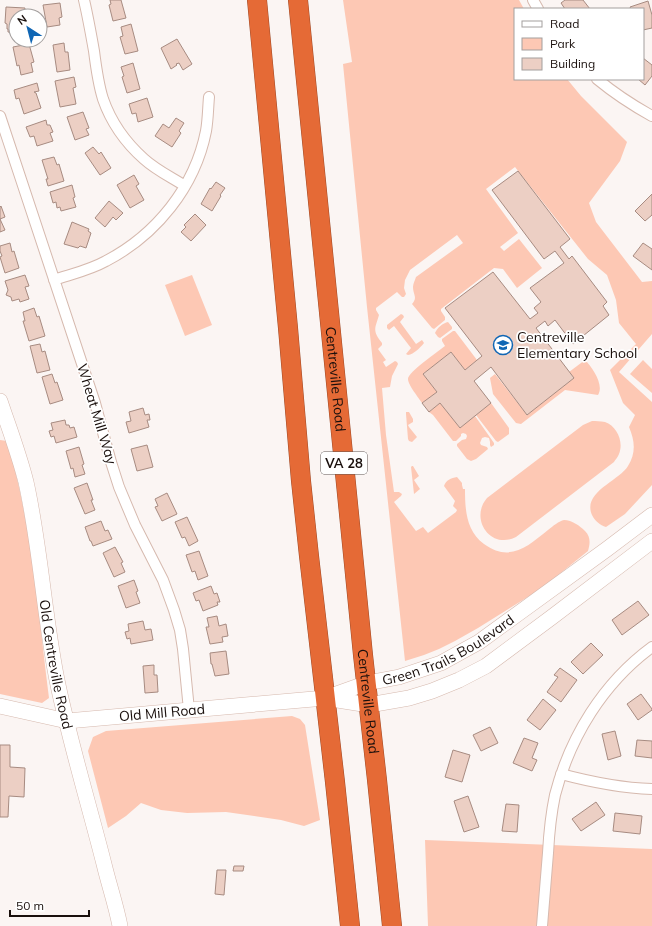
<svg xmlns="http://www.w3.org/2000/svg" width="652" height="926" font-family="Mulish,sans-serif">
<rect width="100%" height="100%" fill="#fbf5f3"/>
<path fill="#fdc8b4" d="M343 0H519L524 9H515V79H567L581 96 627 142 620 161 589 203 596 222 642 282 652 281V334L619 372 652 402V485L625 514 606 527C600 525 595 521 592 515 582 492 619 481 628 466 636 453 635 441 629 427L635 415 623 403 610 370 636 344 619 323 616 300 607 275 588 259 515 167 486 189 518 233 500 247 504 251 519 239 542 268 517 288 503 269 494 268 441 309V311L445 317V320L434 329 432 328 412 304C418 297 413 295 413 287 413 284 415 280 416 277L463 243 457 235 410 270 405 280 404 288 406 294 404 297H402L397 292 376 308V310L379 315C375 329 372 330 382 343V345L378 349 386 360 383 362 386 367 395 361 397 362 398 364 392 376 390 387 382 388 386 435 394 492H399L402 494 401 496 394 502 416 531 423 527 428 533 456 512 457 510 453 506 455 501 444 486C446 480 451 478 457 477L462 483V485L463 489H465C465 509 466 531 484 544 510 563 528 546 548 530 553 526 559 521 564 520 572 520 580 526 585 531 591 537 590 544 588 551L542 588 478 628 455 641 439 649 424 655 405 661 367 307 343 64 352 62Z
M192 275 212 325 185 336 165 285Z
M401 314 403 315 404 317 400 322 416 344 422 340 424 343C420 348 414 354 408 355L406 354 411 348 394 326 389 330 387 328V325Z
M448 322 452 327V329L440 338 438 337 435 333C437 328 443 323 448 322Z
M453 331H455L477 360 465 370 451 352 423 374 437 392 422 403C419 398 408 385 408 379 408 372 439 351 445 346L442 341V339Z
M585 360C592 367 603 383 599 393L598 395 565 390 521 424 516 423 493 394 490 378 495 374 527 415 574 378 569 372Z
M643 360 652 369V393L630 374Z
M440 403 460 428 475 416 494 443V445L491 447 490 445V442L489 438 485 437 482 438 480 443 481 445 487 447 488 449 476 459 471 461 467 459 457 446V444L462 440 466 439 467 436 466 434 463 433 461 434V436L456 441H453L433 415 429 412Z
M491 403 509 428V434L498 442 496 441 476 415Z
M406 412H409L413 419V422L408 425 409 427 417 437 412 442 409 441 408 439 406 414Z
M592 421C596 421 600 421 605 422 617 426 624 442 619 454 618 457 615 460 614 462L516 537C491 550 469 519 487 498L583 425Z
M0 440 7 441C32 524 38 612 49 698L42 703 0 694Z
M412 466H413L419 476 414 480 420 489 414 494 411 467Z
M292 716 300 719 305 725 320 820 304 826 281 820 226 812 187 813 161 810 141 803 126 816 108 828 88 751 93 737 106 731Z
M425 840 652 849V926H428Z"/>
<path fill="#eccfc4" stroke="#a78b81" d="M110 0H121L126 18 113 21 109 5 111 4Z
M565 0H583L590 9H565L561 3Z
M648 1 652 15V28L643 30V9H631L630 7Z
M60 3 62 17 59 18 60 25 47 27 43 5Z
M6 7 25 8 24 16H25H16V33L8 32V29H7V24L5 23Z
M131 24 138 51 125 54 120 37 123 36 121 27Z
M177 39 192 64 183 70 179 63 176 64 177 65 171 69 161 48Z
M64 43 65 52H68L70 70 57 72 53 45Z
M29 44 34 62 31 63 33 72 21 75 19 65 17 66 13 47Z
M643 58 652 65V76L645 85 638 79H643Z
M133 63 140 89 127 93 122 77 124 76 121 67Z
M74 77 76 87 73 88 76 104 60 107 55 81Z
M37 83 39 91 34 92 36 93 41 108 24 114 19 98 16 99 14 90Z
M147 98 153 117 138 122 136 113 132 114 129 104Z
M83 112 89 128 86 129 89 135 75 140 67 117Z
M176 118 184 123 179 131 181 133 172 147 155 136 163 124 169 128Z
M46 120 47 125H50L53 132 50 133 53 141 37 146 34 136 30 137 26 127Z
M93 147 99 154 101 152 111 168 100 175 85 153Z
M54 157 57 165 59 164 64 181 48 186 46 179H48L42 160Z
M518 171 570 239 560 247 569 259 572 256 607 302 603 306 609 315 573 344 555 320 548 326 545 321 536 328 574 378 527 415 491 367 474 381 491 403 460 428 440 403 429 412 422 403 437 392 423 374 451 352 465 370 482 356 445 308 493 272 530 319 538 313 534 308 541 302 530 288 564 263 555 251 544 259 492 190Z
M134 175 139 184 136 186 144 200 130 208 117 185Z
M216 182 225 188 220 195 221 196 212 211 201 204 210 188 211 189Z
M72 185 75 197 73 198 76 207 61 211 60 207 57 208 56 202 53 203 50 192Z
M652 194V215L645 221 635 211Z
M109 201 123 213 116 220 113 217 105 227 95 218Z
M1 206 5 217 0 219 5 230 0 232V207Z
M195 214 206 225 191 241 181 232 186 227 184 225Z
M72 222 89 229 88 231 91 233 86 248 80 246 78 248 64 244Z
M10 243 12 252 14 251 19 268 5 273 0 257 2 256 0 251V246Z
M643 243 652 249V270L633 256Z
M25 275 29 286 25 287 29 299 20 302 19 299 12 301 11 297 6 295 8 290 5 281Z
M34 308 37 317 39 316 45 336 29 341 23 321H25L23 312Z
M40 344 42 352 45 351 50 370 37 373 30 346Z
M52 374 55 383 57 382 63 400 50 404 42 377Z
M143 408 145 415 149 414 150 420H147L149 427 129 433 126 422 131 421 129 412Z
M65 420 66 425H69L70 428 74 427 77 437 56 443 54 436 51 437 49 431 53 430 51 423Z
M147 445 153 467 137 471 131 449Z
M79 447 84 464 82 465 85 474 75 477 73 468 71 469 66 451Z
M87 483 93 500H91L95 510 85 514 74 488Z
M167 493 177 514 162 521 155 507 158 506 155 499Z
M187 517 198 541 189 546 185 537 182 538 175 522Z
M101 521 105 531 108 530 112 539 93 546 91 541H90L85 527Z
M115 547 123 562 121 563 125 572 114 577 103 553Z
M199 551 208 576 198 580 195 571 192 572 186 555Z
M134 580 138 591 136 592 140 603 126 608 118 586Z
M211 586 214 594 217 593 220 602H217L218 605 203 611 199 600 196 601 193 593Z
M638 601 649 615 622 635 612 620Z
M217 616 219 626 226 624 228 636 222 637 223 642 210 644 206 627H209L207 618Z
M143 621 145 630 151 629 153 640 131 644 130 638 127 639 125 632 129 631 128 624Z
M591 643 603 655 583 674 571 662Z
M226 651 229 674 215 676 212 664H211L210 653Z
M154 665V675H157L158 692 145 693 143 666Z
M560 668 577 680 561 702 547 692 558 677 554 675Z
M641 694 652 709V710L638 720 627 704Z
M543 699 556 710 540 730 527 720Z
M490 727 498 743 481 751 473 735Z
M615 731 621 756 608 760 602 734Z
M524 738 538 743 532 758 537 760 532 771 513 763Z
M637 740 652 741V758L635 756Z
M0 745H10V767L25 768 24 797 9 796 8 817H0Z
M453 750 470 755 462 782 445 777Z
M468 796 479 827 464 832 454 801Z
M596 802 605 815 581 831 572 819Z
M506 804 519 805 517 832 502 831Z
M615 813 642 816 640 834 613 831Z
M234 866H244L243 871H233Z
M217 870H226L224 895 215 894Z"/>
<g fill="none" stroke-linecap="round" stroke-linejoin="round">
<g stroke="#d6b9ae" stroke-width="12">
<path id="street" d="M84 0C88 17 91 34 94 51 96 67 98 83 103 99 111 122 126 143 144 159 156 170 171 177 185 186
M533 0 538 9
M597 79C614 93 632 105 652 116
M0 116 95 403 111 462 119 487 135 525 163 580 174 610 180 630 183 649 189 710
M54 280C72 274 90 270 106 261 156 235 195 187 206 131 208 120 208 108 209 97
M561 774C591 782 621 788 652 789
M542 926C544 902 546 877 548 853 549 834 551 814 555 795 570 737 603 683 652 647"/>
</g>
<g stroke="#d6b9ae" stroke-width="16">
<g id="secondary">
<path id="s1" d="M0 401C9 428 19 454 26 482 41 549 44 618 58 685 71 746 89 805 104 864 109 885 116 905 120 926"/>
<path id="s2" d="M328 697 367 683 399 677 441 663 479 642 607 549 652 515"/>
<path id="s3" d="M0 706 67 721 325 698 369 705 409 698 432 691 459 680 486 666 552 617 652 541"/>
</g>
</g>
<g stroke="#9e4a27" stroke-width="20">
<g id="highway">
<path d="M257 0 288 328 301 481 309 556 335 782 350 926"/>
<path id="s4" d="M298 0 363 655 377 780 392 926"/>
</g>
</g>
<use href="#street" stroke="#fff" stroke-width="10"/>
<use href="#secondary" stroke="#fff" stroke-width="15"/>
<use href="#highway" stroke="#e56a36" stroke-width="19"/>
</g>
<defs>
<g id="school-ring" transform="scale(1)"><circle r="9.5" fill="#fff" stroke="#1066b4" stroke-width="1.5"/><path d="M0-5L7-2L0 1L-7-2ZM-4 1L0 2.5L4 1V4Q0 6-4 4Z" fill="#1066b4"/></g>
</defs>
<g fill-rule="evenodd">
<use href="#school-ring" x="503" y="345"/>
</g>
<g text-anchor="middle" stroke-width="3.5" stroke-linejoin="round" paint-order="stroke">
<rect fill="#fff" stroke="#5e5755" stroke-width="1" x="321" y="452" width="46" height="22" rx="3"/>
<g font-size="13" font-weight="bold" fill="#190f0c">
<text x="344" y="468">VA 28</text>
</g>
<g font-size="14" fill="#190f0c" stroke="#fff" text-anchor="start">
<text x="517" y="342">Centreville<tspan x="517" dy="16">Elementary School</tspan></text>
</g>
<g font-size="14" fill="#190f0c" stroke="#fff">
<text dy="5" stroke="none"><textPath href="#s4" startOffset="381">Centreville Road</textPath></text>
<text transform="translate(97 414) rotate(73)" y="5">Wheat Mill Way</text>
<text dy="5" stroke="none"><textPath href="#s2" startOffset="130">Green Trails Boulevard</textPath></text>
<text dy="5" stroke="none"><textPath href="#s1" startOffset="270">Old Centreville Road</textPath></text>
<text dy="5" stroke="none"><textPath href="#s4" startOffset="705">Centreville Road</textPath></text>
<text dy="5" stroke="none"><textPath href="#s3" startOffset="164">Old Mill Road</textPath></text>
</g>
</g>
<rect x="514" y="8" width="130" height="72" fill="#ffffff" stroke="#a39f9e"/>
<rect x="522" y="21" width="20" height="6" fill="#ffffff" stroke="#a39f9e"/>
<text x="550" y="28" font-size="12" fill="#190f0c">Road</text>
<rect x="522" y="38" width="20" height="12" fill="#fdc8b4" stroke="#a39f9e"/>
<text x="550" y="48" font-size="12" fill="#190f0c">Park</text>
<rect x="522" y="58" width="20" height="12" fill="#eccfc4" stroke="#a39f9e"/>
<text x="550" y="68" font-size="12" fill="#190f0c">Building</text>
<g transform="translate(28 28) rotate(324)"><circle r="19" fill="#ffffff" stroke="#a39f9e"/>
<path d="M0-3L7 15L0 10L-7 15Z" fill="#1066b4"/>
<text y="-6" font-size="11" font-weight="bold" text-anchor="middle" fill="#190f0c">N</text>
</g>
<path d="M10 910v6h79v-6" fill="none" stroke="#190f0c" stroke-width="2"/>
<text x="16" y="910" font-size="12" fill="#190f0c" stroke="#ffffff" stroke-width="3" paint-order="stroke">50 m</text>
</svg>
